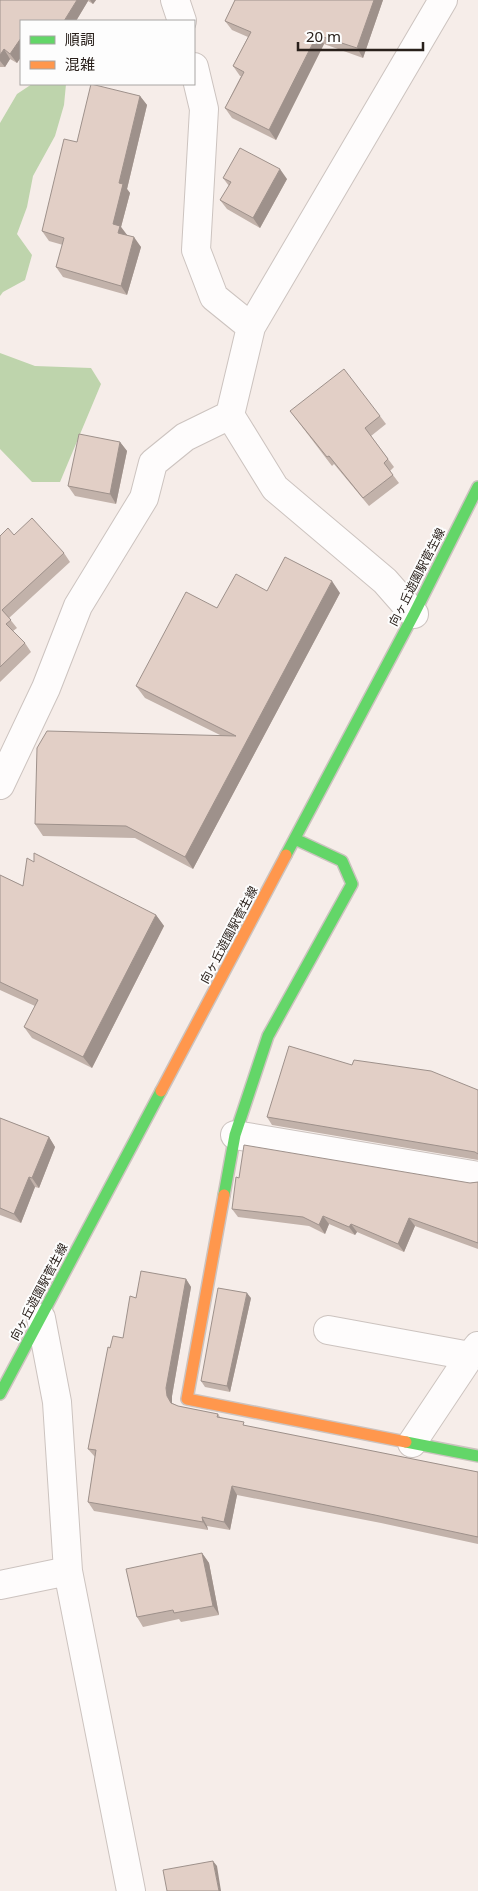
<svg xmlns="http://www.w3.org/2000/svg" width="478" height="1891" font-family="'Noto Sans','Noto Sans JP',sans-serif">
<rect width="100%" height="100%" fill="#f6ede9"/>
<path fill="#bed4ac" d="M32 84H66L64 105 55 136 33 176 27 207 17 234 32 255 25 280 3 292 0 296V123L17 94Z
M0 353 35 366 91 368 101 384 60 482H32L0 449Z"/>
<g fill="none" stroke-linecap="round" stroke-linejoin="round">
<g stroke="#ccc3bf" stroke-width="30">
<path id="street" d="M175 0 182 21
M194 67 204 109 196 250 214 297 251 327
M414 614 385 581 275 488 230 415 251 327 443 0
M0 785 46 688 78 606 144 498 153 463 185 437 230 415
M235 1135 478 1176
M41 1318 57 1402 68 1571 131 1891
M328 1330 470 1356 478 1346
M412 1443 470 1356
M0 1585 68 1571"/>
</g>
<g stroke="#ccc3bf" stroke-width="14">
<path id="fast" d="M286 855 414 614 478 487
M224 1195 235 1135 268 1036 352 884 342 861 295 839
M0 1394 161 1091
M406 1442 478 1456"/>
</g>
<g stroke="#ccc3bf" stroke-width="14">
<path id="slow" d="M161 1091 286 855
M224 1195 187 1399 406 1442"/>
</g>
<use href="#street" stroke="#fefcfc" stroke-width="28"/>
<use href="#fast" stroke="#63d668" stroke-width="11"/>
<use href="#slow" stroke="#ff974d" stroke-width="11"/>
</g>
<path fill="#c2b2aa" d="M0 0H96L93 4 88 1 76 21H21V57L17 63 10 59 5 67H0Z
M235 0H383L363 58 324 44 276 140 232 118 225 108 241 76H240L233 66 248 37 232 30 225 21Z
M140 96 147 105 127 189 130 193 121 227 127 235 141 247 127 295 63 277 56 267 63 245 49 241 42 231 77 142Z
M223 178 287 179 260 228 227 209 220 200 229 186Z
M290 411 380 416 386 424 371 436 394 467 390 471 399 483 369 506 334 464 332 466Z
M120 442 127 451 116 504 75 496 68 486Z
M14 535 64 553 70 562 9 618 17 628 13 631 25 643 31 652 0 682V536Z
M267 591 340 593 193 869 135 838 43 836 35 824 220 735 145 698 136 686 217 608Z
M0 875 23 886 156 915 164 926 92 1068 32 1038 24 1027 35 1006 0 990Z
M352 1065 478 1090V1160L272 1125 267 1117Z
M0 1118 49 1137 55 1147 39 1188 35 1187 21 1223 0 1215Z
M478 1182V1249L415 1226 404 1252 357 1232 355 1235 329 1224 325 1234 309 1226 238 1217 232 1209Z
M186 1279 191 1287 172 1396V1403L178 1406 218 1414 220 1417 247 1426 478 1472V1544L381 1523 237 1495 230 1530 207 1526 208 1530 94 1511 88 1502 95 1457 88 1449 110 1348 123 1338 136 1298Z
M251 1298 230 1392 205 1387 201 1381Z
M202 1553 209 1563 219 1615 181 1622 179 1619 143 1627 137 1617Z"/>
<path fill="#9e918b" d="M77 0H88V1L76 21H64Z
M90 0H96L93 4Z
M374 0H383L363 58 357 48Z
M317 35 324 44 276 140 269 130Z
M21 38V57L17 63 10 54Z
M4 49 10 59 5 67 0 61V55Z
M140 96 147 105 127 189 130 193 121 227 127 235 125 242 113 224 119 183Z
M280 169 287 179 260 228 253 218Z
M134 237 141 247 127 295 121 286Z
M120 442 127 451 116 504 110 494Z
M332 581 340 593 193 869 185 857Z
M156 915 164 926 92 1068 83 1057Z
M49 1137 55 1147 39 1188 32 1178Z
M29 1177 35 1187 21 1223 14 1214Z
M323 1216 329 1224 325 1234 319 1225Z
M409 1218 415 1226 404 1252 398 1244Z
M351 1224 357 1232 355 1235 349 1227Z
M186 1279 191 1287 172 1396V1405L167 1396 166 1388Z
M247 1293 251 1298 230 1392 227 1386Z
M232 1486 237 1495 230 1530 224 1522Z
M202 1517 207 1526 208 1530 203 1522Z
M202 1553 209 1563 219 1615 213 1606Z
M213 1861 217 1866 221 1891H219Z"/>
<path fill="#e2cfc6" stroke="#9e918b" d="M0 0H77L64 21H21V38L10 54 4 49 0 55Z
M235 0H374L357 48 317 35 269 130 225 108 244 72 233 66 251 32 225 21Z
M91 84 140 96 119 183 123 184 113 224 120 226 118 233 134 237 121 286 56 267 64 238 42 231 64 139 77 142Z
M240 148 280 169 253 218 220 200 231 182 223 178Z
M344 369 380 416 365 428 388 459 384 463 393 475 363 498 329 456 327 457 290 411Z
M79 434 120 442 110 494 68 486Z
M32 518 64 553 2 610 11 620 6 624 25 643 0 667V536L8 528 14 535Z
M285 557 332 581 185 857 126 826 35 824 37 748 47 731 236 736 136 686 186 592 217 608 236 574 267 591Z
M34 853 156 915 83 1057 24 1027 38 1000 0 982V875L23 886 27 858 34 862Z
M289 1046 352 1065 354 1060 431 1071 478 1090V1154L475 1152 267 1117Z
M0 1118 49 1137 32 1178 29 1177 14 1214 0 1208Z
M244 1145 470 1183 478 1182V1243L409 1218 398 1244 351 1224 349 1227 323 1216 319 1225 303 1217 232 1209 236 1177 239 1178Z
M141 1271 186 1279 166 1388 167 1396 171 1403 178 1406 218 1414 217 1417 244 1422 243 1425 478 1472V1537L375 1515 232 1486 224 1522 202 1517 203 1522 88 1502 96 1450 88 1449 108 1347 110 1348 113 1336 123 1338 130 1296 136 1298Z
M218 1288 247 1293 227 1386 201 1381Z
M202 1553 213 1606 174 1613 173 1610 137 1617 126 1569Z
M213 1861 219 1891H167L163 1870Z"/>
<g text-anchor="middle" stroke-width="4" stroke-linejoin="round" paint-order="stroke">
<g font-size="12" fill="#29201b" stroke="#fdfdfd">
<text transform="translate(417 577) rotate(-63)" y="4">向ヶ丘遊園駅菅生線</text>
<text transform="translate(229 935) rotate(-62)" y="4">向ヶ丘遊園駅菅生線</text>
<text transform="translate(39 1292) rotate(-62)" y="4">向ヶ丘遊園駅菅生線</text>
</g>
</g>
<rect x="20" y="20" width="175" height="65" fill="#fdfdfd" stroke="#a8a5a3"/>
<rect x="30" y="36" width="25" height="8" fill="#63d668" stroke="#a8a5a3"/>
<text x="65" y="45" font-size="15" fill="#29201b">順調</text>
<rect x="30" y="61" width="25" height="8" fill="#ff974d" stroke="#a8a5a3"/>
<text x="65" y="70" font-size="15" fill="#29201b">混雑</text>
<path d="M298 42v8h125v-8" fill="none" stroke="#29201b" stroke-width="2.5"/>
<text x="306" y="42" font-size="15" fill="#29201b" stroke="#fdfdfd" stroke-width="4" paint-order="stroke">20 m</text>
</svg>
